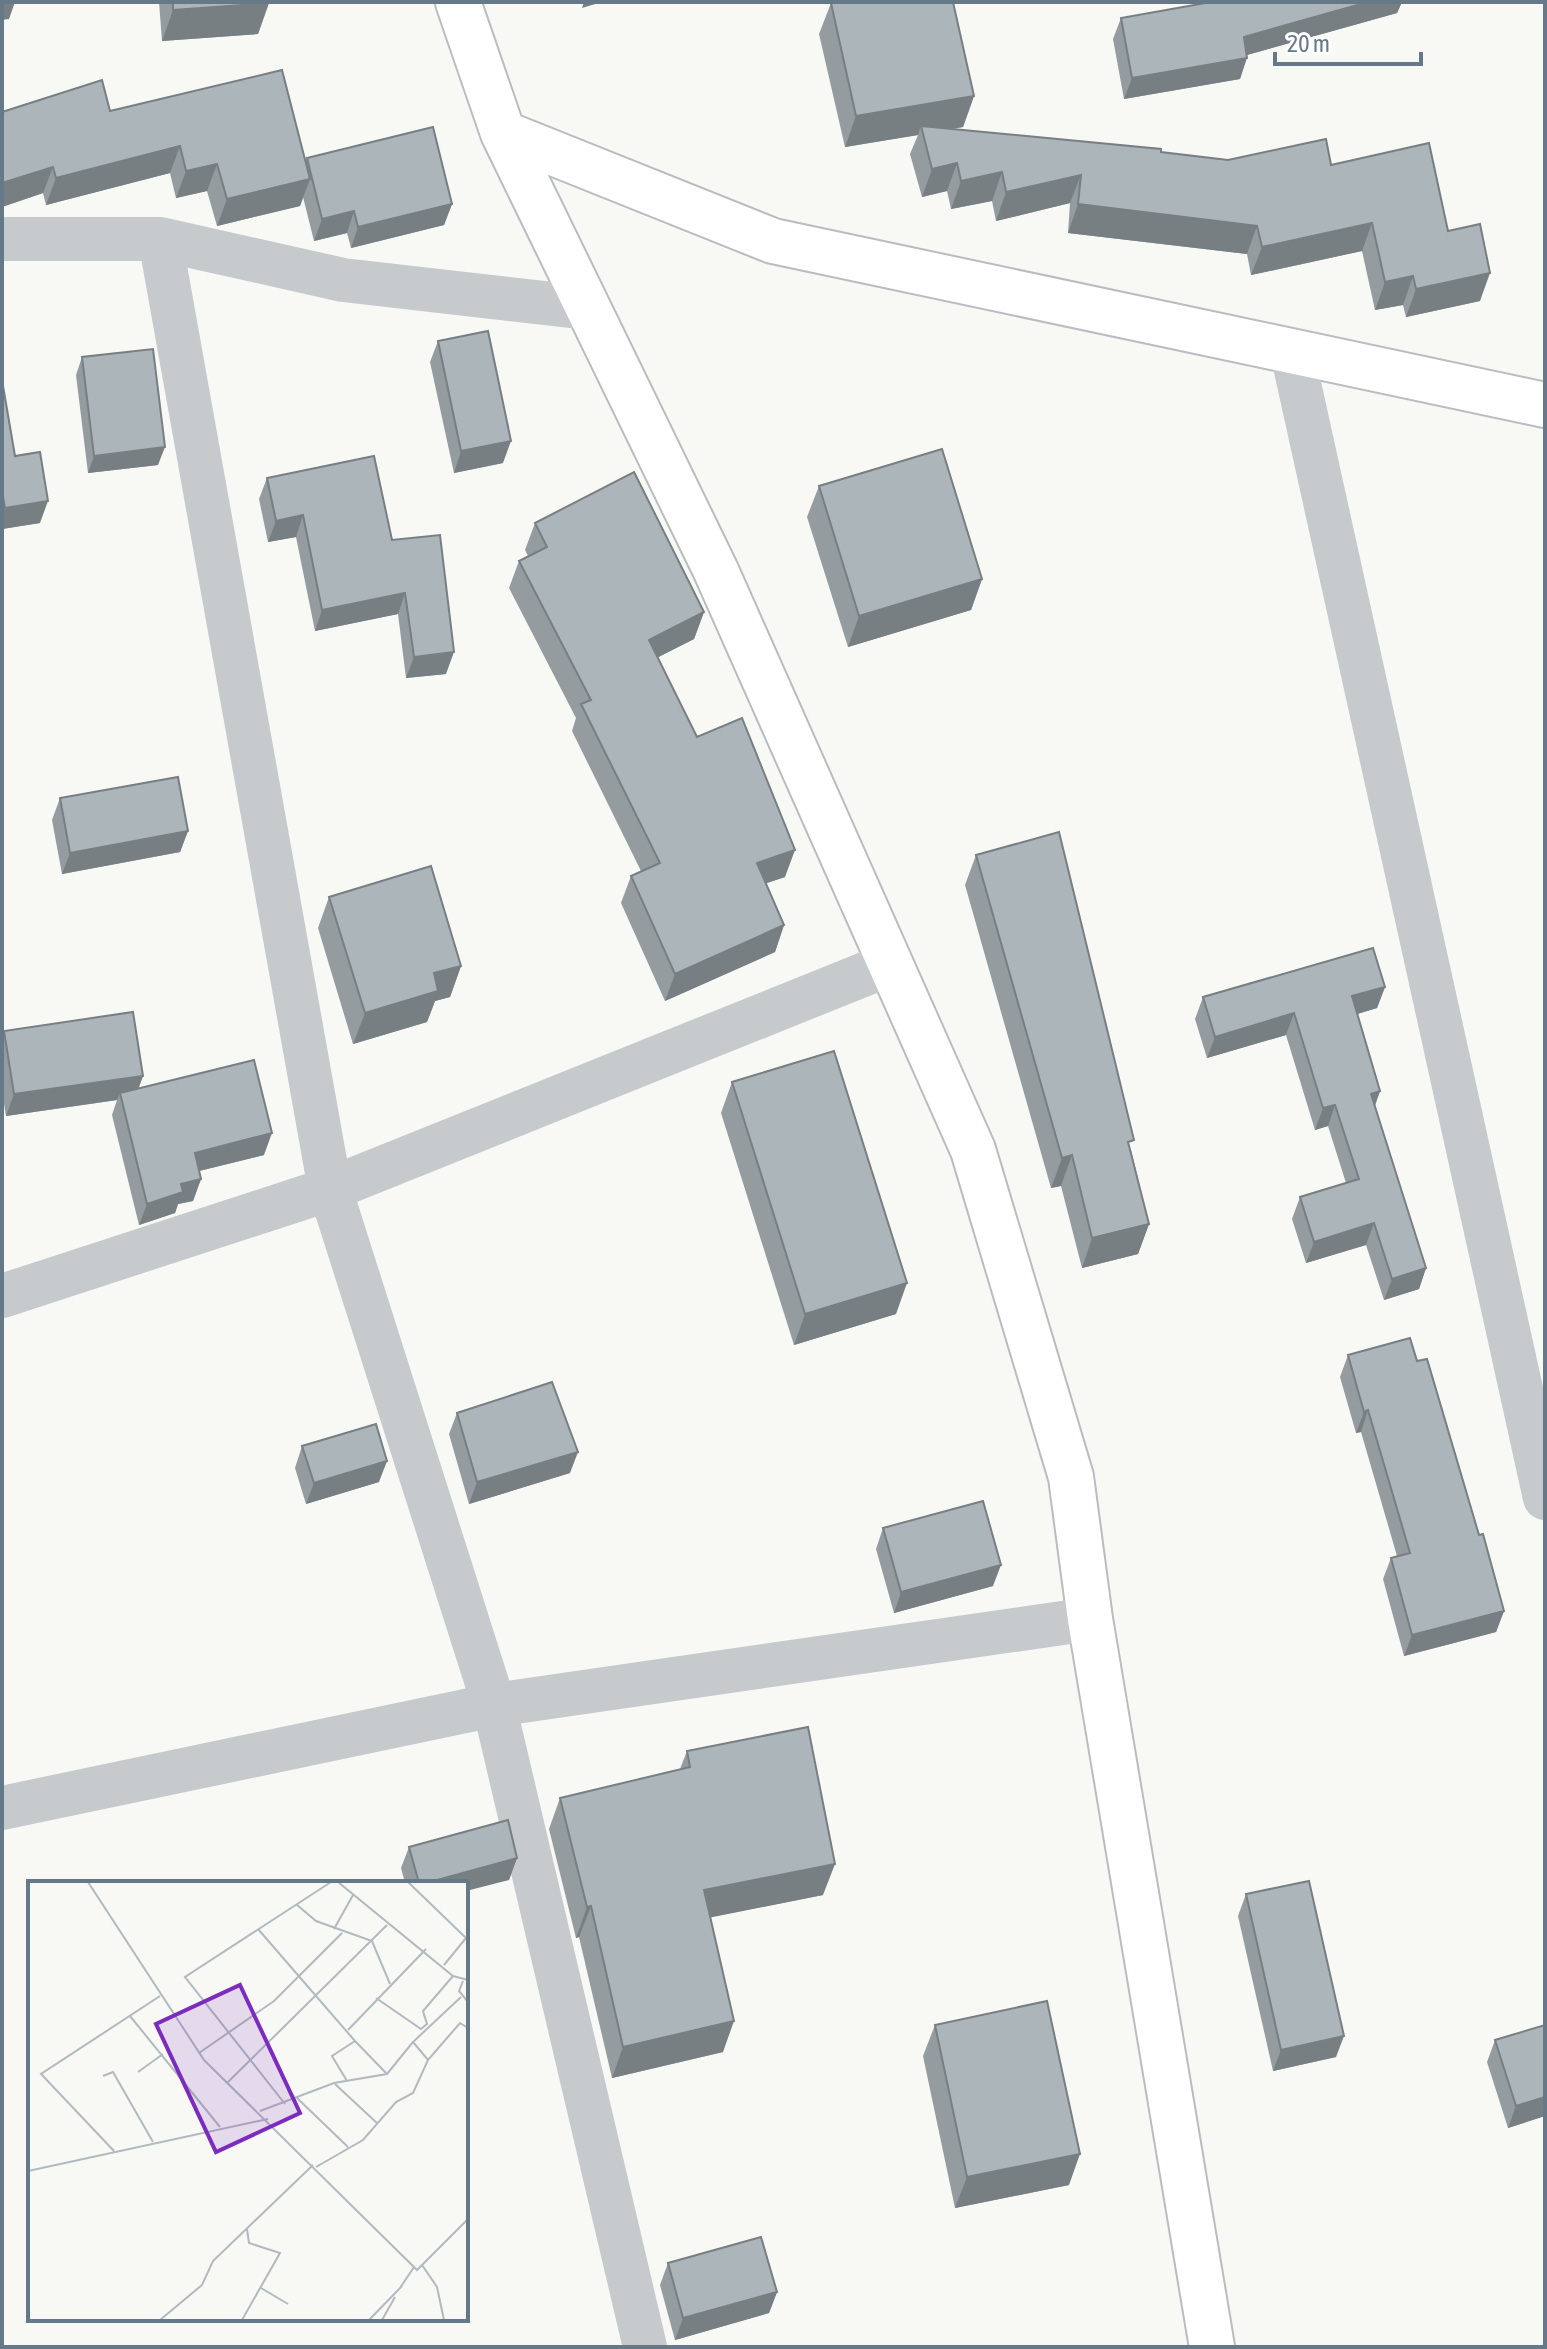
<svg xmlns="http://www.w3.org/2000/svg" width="1547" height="2349" font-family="'Asap Condensed',sans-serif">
<rect width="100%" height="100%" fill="#f8f8f5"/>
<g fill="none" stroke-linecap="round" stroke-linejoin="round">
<g stroke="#b9bdc1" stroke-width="48">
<path id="major" d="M458 2 503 133 716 571 973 1150 1071 1477 1090 1619 1212 2347
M503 133 773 241 1545 405"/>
</g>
<path stroke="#c6cacd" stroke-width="44" d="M2 239H160L343 280 588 308
M160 239 330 1189 494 1705 645 2347
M1292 352 1545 1498
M2 1296 330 1189 890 964
M2 1808 494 1705 1090 1619"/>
<use href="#major" stroke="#fff" stroke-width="44"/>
</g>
<path fill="#949ca0" d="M159 2H269L258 34 162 41Z
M1211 2H1402L1397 13 1247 55 1240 79 1124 99 1113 39 1121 18Z
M831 3 974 96 963 127 951 129 1228 160 1331 165 1448 231 1480 301 1406 317 1403 305 1375 310 1362 251 1251 275 1247 254 1068 233 1070 203 996 221 992 201 951 209 947 191 922 197 910 154 918 135 845 147 819 34Z
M110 111 305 162 307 158 452 204 444 225 351 248 347 233 314 241 303 197 300 206 217 226 207 191 176 198 170 173 46 205 43 193 2 207V112Z
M438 341 503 463 454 473 430 362Z
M82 357 158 465 88 473 76 375Z
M2 380 15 456 40 523 2 529Z
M267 478 392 540 446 674 406 678 398 614 315 631 296 537 268 542 259 499Z
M819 486 982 579 971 610 848 647 807 517Z
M535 523 704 612 694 639 658 657 697 737 785 877 766 883 784 925 775 952 665 1001 621 903 631 876 641 871 572 731 576 718 509 588 519 561 528 556 525 550Z
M60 798 188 831 180 852 62 874 52 820Z
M976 855 1131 1150 1149 1224 1138 1254 1082 1268 1061 1186 1051 1188 965 885Z
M329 897 461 966 450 997 435 1001 427 1022 353 1044 318 928Z
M1385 987 1377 1008 1357 1014 1380 1091 1375 1106 1426 1268 1419 1289 1384 1300 1366 1245 1306 1263 1292 1219 1300 1197 1346 1183 1328 1126 1315 1130 1286 1035 1207 1058 1195 1019 1203 997Z
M4 1031 143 1076 138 1089 264 1155 199 1171 201 1179 193 1201 178 1204 175 1213 139 1225 112 1115 117 1100 6 1116 2 1092V1035Z
M732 1082 896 1314 794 1345 721 1113Z
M1348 1355 1417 1361 1479 1535 1504 1611 1496 1632 1404 1656 1383 1579 1391 1558 1397 1556 1361 1432 1356 1433 1340 1377Z
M457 1413 570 1473 469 1504 449 1434Z
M302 1446 379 1482 306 1504 295 1468Z
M883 1528 993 1586 894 1613 876 1549Z
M687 1751 823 1895 710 1917 723 2052 612 2078 579 1937 576 1938 549 1829 560 1798 680 1769Z
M409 1847 517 1858 509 1880 466 1883H405L401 1868Z
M1246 1894 1336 2057 1273 2071 1238 1916Z
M935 2025 1069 2185 955 2208 923 2056Z
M1545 2025V2116L1508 2128 1487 2062 1495 2040Z
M668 2263 777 2292 769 2313 675 2340 660 2285Z"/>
<path fill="#787f82" d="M2 2H15L9 19 2 20Z
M584 2H602L582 8Z
M1368 2H1402L1397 13 1236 58 1244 37Z
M269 3 258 34 162 41 173 10Z
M1247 58 1240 79 1124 99 1132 78Z
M974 96 963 127 923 134 921 126 918 135 845 147 856 116Z
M180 146 170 173 46 205 56 178Z
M957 163 947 191 922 197 932 169Z
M217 164 207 191 176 198 186 171Z
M53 167 43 193 2 207V183Z
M1002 172 992 201 951 209 961 181Z
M1081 175 1070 203 996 221 1006 192Z
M310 179 300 206 217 226 227 199Z
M452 204 444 225 351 248 358 227Z
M1078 204 1257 226 1247 254 1068 233Z
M354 211 347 233 314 241 322 219Z
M1372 223 1362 251 1251 275 1262 247Z
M1490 273 1480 301 1406 317 1416 289Z
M1413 276 1403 305 1375 310 1385 282Z
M511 441 503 463 454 473 461 451Z
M165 447 158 465 88 473 94 456Z
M48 501 40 523 2 529V517L5 508Z
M303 515 296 537 268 542 276 521Z
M982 579 971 610 848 647 859 616Z
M405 593 398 614 315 631 322 610Z
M704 612 694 639 639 667 649 640Z
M454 652 446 674 406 678 414 657Z
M188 831 180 852 62 874 70 853Z
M795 850 785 877 747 890 757 863Z
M784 925 775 952 665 1001 675 974Z
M461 966 450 997 435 1001 427 1022 353 1044 365 1013 434 973Z
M1385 987 1377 1008 1344 1018 1352 996Z
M1294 1013 1286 1035 1207 1058 1215 1037Z
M143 1076 135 1098 120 1093 117 1100 6 1116 14 1094Z
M1380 1091 1372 1113 1371 1094Z
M1335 1105 1328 1126 1315 1130 1323 1108Z
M272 1133 264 1155 187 1174 195 1153Z
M1072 1155 1061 1186 1051 1188 1062 1158Z
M201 1179 193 1201 178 1204 175 1213 139 1225 147 1204 181 1184Z
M1374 1223 1366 1245 1306 1263 1314 1242Z
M1149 1224 1138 1254 1082 1268 1092 1238Z
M1426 1268 1419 1289 1384 1300 1392 1279Z
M907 1283 896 1314 794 1345 805 1314Z
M1368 1410 1361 1432 1356 1433 1364 1412Z
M578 1452 570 1473 469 1504 477 1482Z
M387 1461 379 1482 306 1504 314 1483Z
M1001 1565 993 1586 894 1613 901 1592Z
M1504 1611 1496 1632 1404 1656 1412 1635Z
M517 1858 509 1880 466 1891V1883H426Z
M835 1864 823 1895 693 1921 704 1890Z
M591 1906 579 1937 576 1938 587 1907Z
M734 2021 723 2052 612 2078 623 2047Z
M1344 2036 1336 2057 1273 2071 1281 2050Z
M1545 2097V2116L1508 2128 1516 2106Z
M1080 2154 1069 2185 955 2208 967 2177Z
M777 2292 769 2313 675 2340 683 2318Z"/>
<path fill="#acb5ba" stroke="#787f82" stroke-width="2" d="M173 2H269V3L173 10Z
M837 2H953L974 96 856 116 831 3Z
M1211 2H1368L1244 37 1247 58 1132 78 1121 18Z
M282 70 310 179 227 199 217 164 186 171 180 146 56 178 53 167 2 183V112L102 80 110 111Z
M921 126 1161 149V152L1228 160 1326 139 1331 165 1429 143 1448 231 1480 224 1490 273 1416 289 1413 276 1385 282 1372 223 1262 247 1257 226 1078 204 1081 175 1006 192 1002 172 961 181 957 163 932 169Z
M433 127 452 204 358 227 354 211 322 219 307 158Z
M488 331 511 441 461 451 438 341Z
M153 349 165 447 94 456 82 357Z
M2 380 15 456 40 452 48 501 5 508 2 491Z
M942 449 982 579 859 616 819 486Z
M374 456 392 540 440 535 454 652 414 657 405 593 322 610 303 515 276 521 267 478Z
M634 472 704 612 649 640 697 737 742 718 795 850 757 863 784 925 675 974 631 876 660 863 581 704 591 700 519 561 547 547 535 523Z
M178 777 188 831 70 853 60 798Z
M1059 832 1134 1140 1128 1142 1149 1224 1092 1238 1072 1155 1062 1158 976 855Z
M431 866 461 966 434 973 438 991 365 1013 329 897Z
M1373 948 1385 987 1352 996 1380 1091 1371 1094 1426 1268 1392 1279 1374 1223 1314 1242 1300 1197 1359 1179 1335 1105 1323 1108 1294 1013 1215 1037 1203 997Z
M133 1012 143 1076 14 1094 4 1031Z
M834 1051 907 1283 805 1314 732 1082Z
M254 1060 272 1133 195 1153 201 1179 181 1184 183 1192 147 1204 120 1093Z
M1410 1338 1417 1361 1427 1359 1479 1535 1483 1534 1504 1611 1412 1635 1391 1558 1410 1553 1368 1410 1364 1412 1348 1355Z
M552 1382 578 1452 477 1482 457 1413Z
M376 1424 387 1461 314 1483 302 1446Z
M983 1501 1001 1565 901 1592 883 1528Z
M808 1727 835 1864 704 1890 734 2021 623 2047 591 1906 587 1907 560 1798 690 1767 687 1751Z
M508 1820 517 1858 426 1883H419L409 1847Z
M1309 1881 1344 2036 1281 2050 1246 1894Z
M1047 2001 1080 2154 967 2177 935 2025Z
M1545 2025V2097L1516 2106 1495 2040Z
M761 2237 777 2292 683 2318 668 2263Z"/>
<g transform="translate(28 1881)">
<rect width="440" height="440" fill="#f8f8f5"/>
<path fill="none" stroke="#b0babf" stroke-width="2" d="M60 1 176 179 389 389 440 338M310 1 425 95 440 99M380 1 438 57M268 23 288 40 344 60 362 103M230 48 327 160M306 48 325 14M416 84 438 57M435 100 431 110 440 121M433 116 385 161 400 179 432 142 440 147M348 117 393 148 399 143 395 130 425 95M102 135 192 246M320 149 398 68M171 172 246 120 314 52M110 191 135 173M75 195 85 191 125 261M319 200 304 175 327 160 359 193M199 202 359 44M307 203 350 243M269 217 320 266M257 223 157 96 303 1M232 230 306 202 359 193 385 161M86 270 13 193 132 115M288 286 335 259 368 221 385 212 400 179M0 290 240 238M394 384 409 406 416 439M233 407 260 423M372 407 386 386M132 439 174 404 185 380 285 284M214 439 252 372 221 362 219 348M341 439 374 405M354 439 367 416"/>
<path fill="#7b2cbf" fill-opacity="0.15" stroke="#7b2cbf" stroke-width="4" d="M212 104 272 232 188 271 128 143Z"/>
<rect width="440" height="440" fill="none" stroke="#657988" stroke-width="4"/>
</g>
<rect width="1547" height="2349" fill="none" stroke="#657988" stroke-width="8"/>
<path d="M1275 52v12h146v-12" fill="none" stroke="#657988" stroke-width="4"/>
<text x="1287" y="52" font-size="24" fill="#657988" stroke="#ffffff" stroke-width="6" paint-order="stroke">20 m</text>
</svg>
